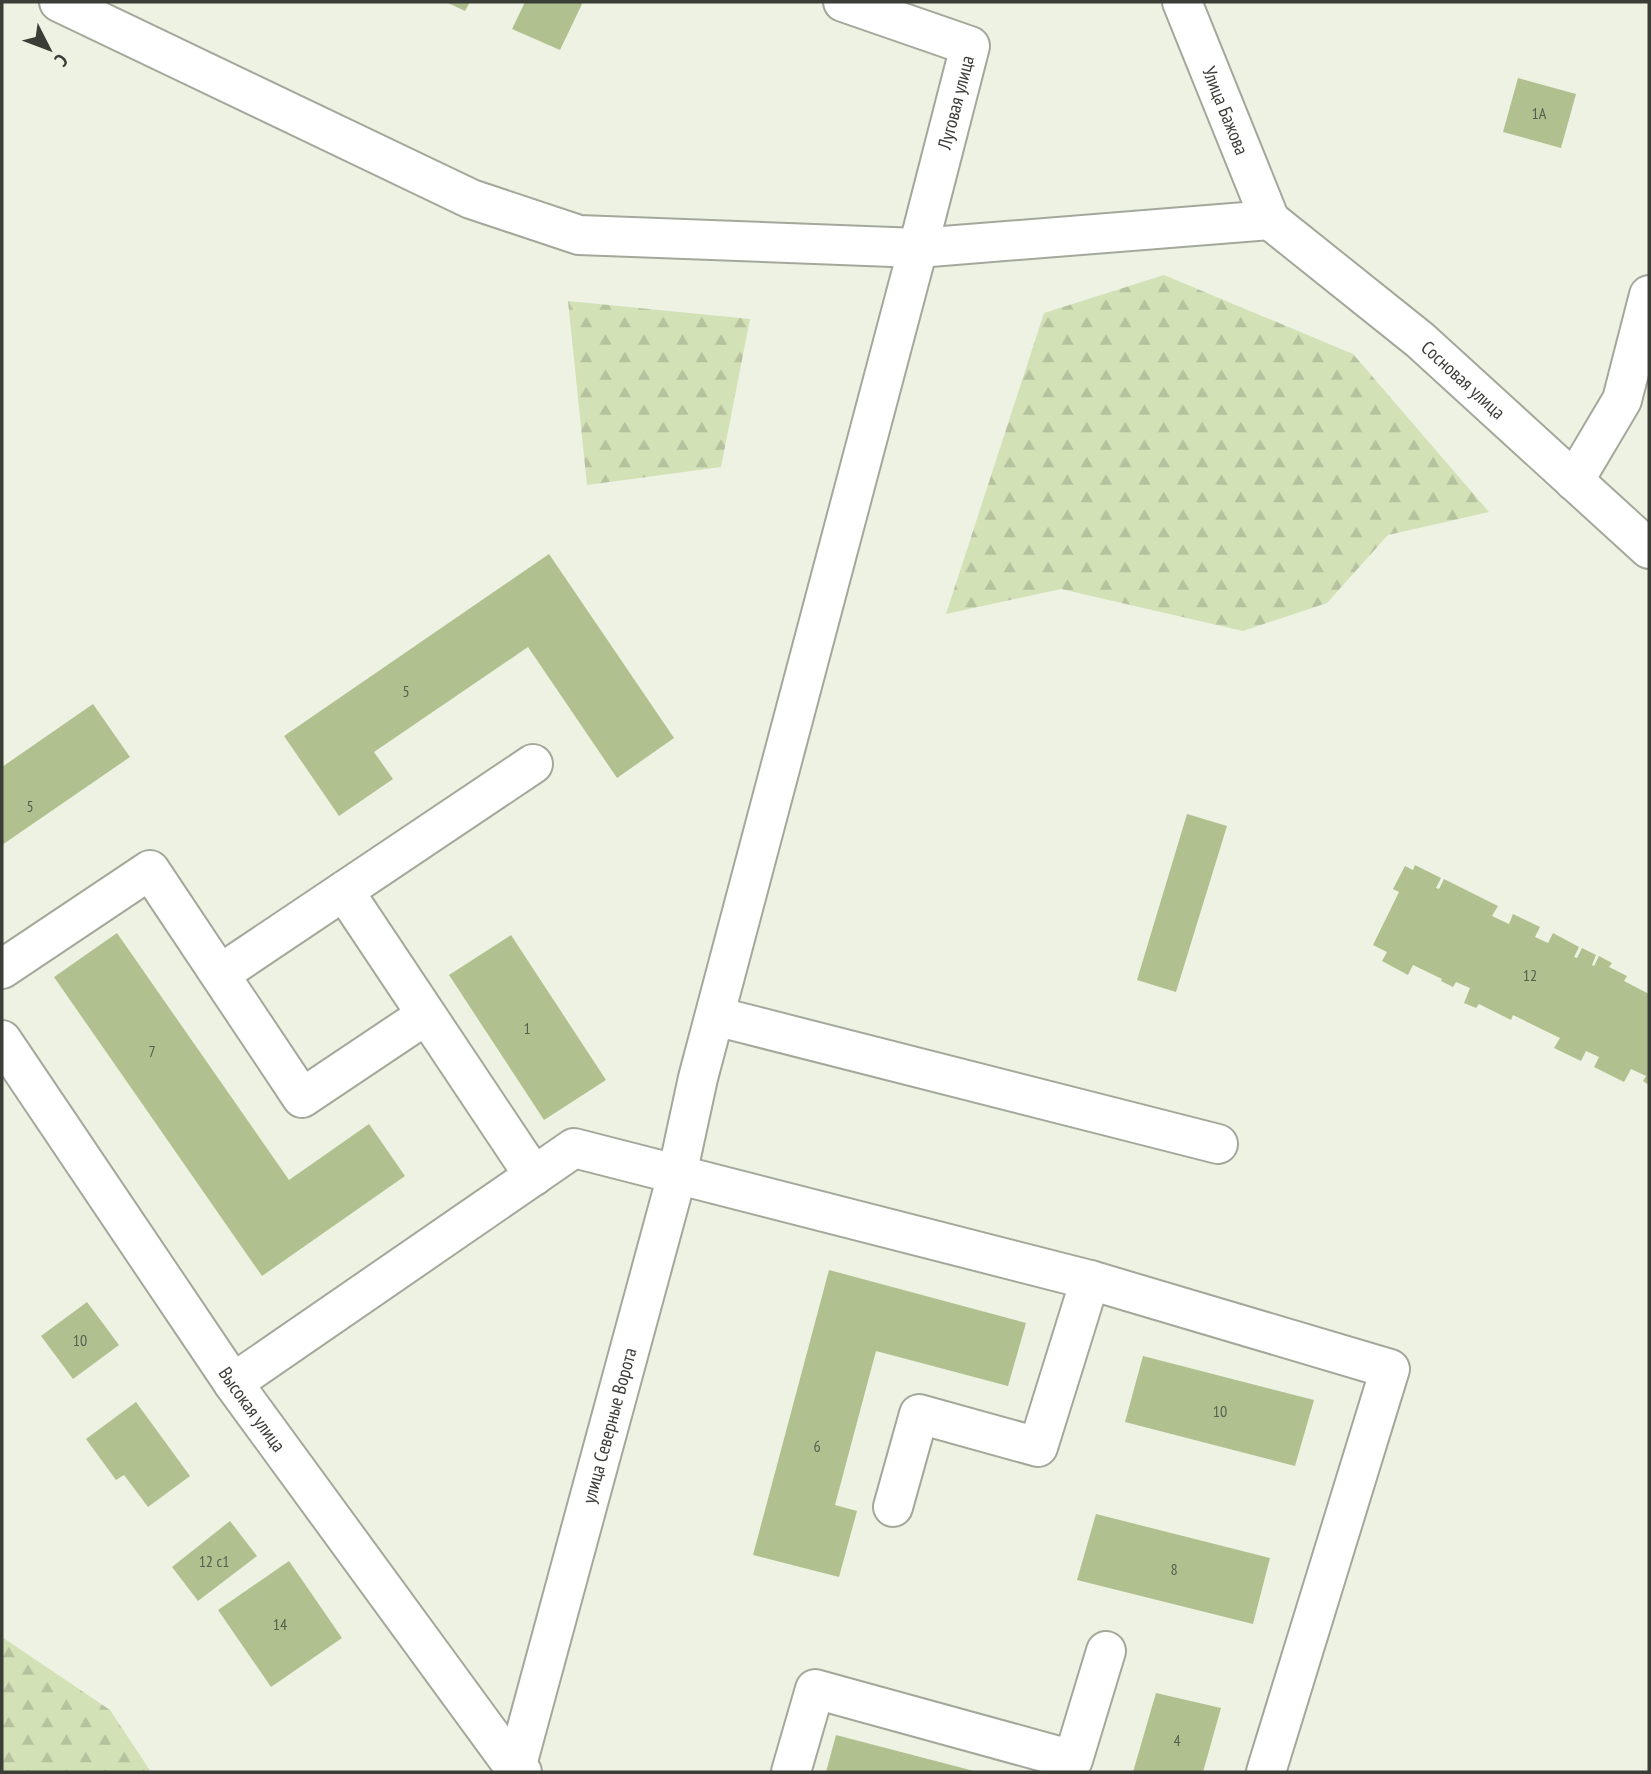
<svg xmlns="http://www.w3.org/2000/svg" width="1651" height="1774" font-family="'PT Sans Narrow',sans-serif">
<defs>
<pattern id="forest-firs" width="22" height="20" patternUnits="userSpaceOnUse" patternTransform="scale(1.75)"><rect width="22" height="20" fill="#d2e1b6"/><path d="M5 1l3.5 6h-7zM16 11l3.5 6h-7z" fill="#b5c29d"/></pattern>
</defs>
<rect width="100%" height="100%" fill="#edf2e3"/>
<path fill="url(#forest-firs)" d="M1164 275 1353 354 1489 512 1388 535 1327 603 1243 631 1061 589 946 614 1044 313Z
M568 301 750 319 721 467 587 485Z
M2 1637 110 1710 151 1772H2Z"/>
<path fill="#b0c18f" d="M446 2H470L465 11Z
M525 2H583L560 50 512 29Z
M1518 78 1576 94 1561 148 1503 132Z
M549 554 674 738 617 778 528 647 374 752 393 779 339 816 284 736Z
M93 704 130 757 2 845V767Z
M1187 814 1227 826 1176 992 1137 980Z
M1415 865 1441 878 1436 888 1439 889 1444 879 1498 906 1492 916 1509 924 1513 914 1540 927 1535 937 1548 943 1553 933 1579 947 1574 957 1577 958 1582 948 1596 955 1592 965 1594 966 1599 956 1612 963 1609 967 1627 976 1624 981 1649 994V1085L1643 1081 1646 1076 1631 1069 1624 1082 1594 1067 1599 1057 1586 1051 1581 1061 1554 1048 1560 1038 1513 1015 1511 1020 1479 1004 1476 1008 1464 1003 1470 988 1456 982 1453 987 1441 981 1442 979 1413 965 1408 975 1382 961 1387 952 1373 945 1399 892 1393 889 1405 866 1413 870Z
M117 933 289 1180 369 1124 405 1176 262 1276 54 977Z
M511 935 606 1080 544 1120 449 975Z
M829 1270 1026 1323 1008 1386 876 1351 835 1505 857 1511 839 1577 753 1555Z
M87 1302 119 1345 73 1379 41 1336Z
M1143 1356 1314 1400 1295 1466 1125 1422Z
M136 1402 190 1476 148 1507 124 1475 116 1480 86 1439Z
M1096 1514 1270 1558 1253 1624 1077 1580Z
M230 1521 257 1556 198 1601 172 1567Z
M289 1561 342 1638 271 1687 218 1610Z
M1156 1693 1221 1708 1203 1772H1133Z
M836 1735 974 1771V1772H826Z"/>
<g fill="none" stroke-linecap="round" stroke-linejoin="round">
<g stroke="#a3a89a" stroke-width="42">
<g id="minor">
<path d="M59 2 471 199 579 235 918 248 1270 220"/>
<path id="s1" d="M1182 2 1270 220 1420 340 1649 549"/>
<path d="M1574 481 1622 400 1649 295"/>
<path d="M344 891 534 1176"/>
<path d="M2 969 150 870 302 1098 426 1015"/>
<path d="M220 974 533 764"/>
<path d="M715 1016 1218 1144"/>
<path id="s2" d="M2 1040 233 1383 516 1770 522 1772"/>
<path d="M233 1383 574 1148 1090 1280 1390 1369 1266 1772"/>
<path d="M893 1507 919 1414 1038 1447 1090 1280"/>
<path id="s3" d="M515 1772 677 1175 698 1078 918 248 970 46 843 2"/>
<path d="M791 1772 815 1689 1073 1760 1106 1651"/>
</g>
</g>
<use href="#minor" stroke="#fff" stroke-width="38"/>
</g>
<g text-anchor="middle" stroke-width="5" stroke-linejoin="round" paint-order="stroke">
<g font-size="16" fill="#585e4d">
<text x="1539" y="119">1А</text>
<text x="406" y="697">5</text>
<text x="30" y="812">5</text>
<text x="1530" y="981">12</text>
<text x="527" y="1034">1</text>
<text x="152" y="1057">7</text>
<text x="80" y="1346">10</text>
<text x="1220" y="1417">10</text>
<text x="817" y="1452">6</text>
<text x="214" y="1567">12 с1</text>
<text x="1174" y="1575">8</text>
<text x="280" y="1630">14</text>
<text x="1177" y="1746">4</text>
</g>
<g font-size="19" fill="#3b3d37" stroke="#edf2e3">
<text dy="7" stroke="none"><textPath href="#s3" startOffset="1727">Луговая улица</textPath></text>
<text dy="7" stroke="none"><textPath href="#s1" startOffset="117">Улица Бажова</textPath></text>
<text dy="7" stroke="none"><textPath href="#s1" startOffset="486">Сосновая улица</textPath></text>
<text dy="7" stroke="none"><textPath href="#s2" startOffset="446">Высокая улица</textPath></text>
<text dy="7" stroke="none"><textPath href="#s3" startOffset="359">улица Северные Ворота</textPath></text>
</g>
</g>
<rect width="1651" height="1774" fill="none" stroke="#3b3d37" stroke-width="7"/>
<g transform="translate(49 49) rotate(132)" stroke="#edf2e3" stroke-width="5" paint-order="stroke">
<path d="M0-5L12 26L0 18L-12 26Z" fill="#3b3d37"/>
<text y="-10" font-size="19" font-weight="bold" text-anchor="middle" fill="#3b3d37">С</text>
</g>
</svg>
